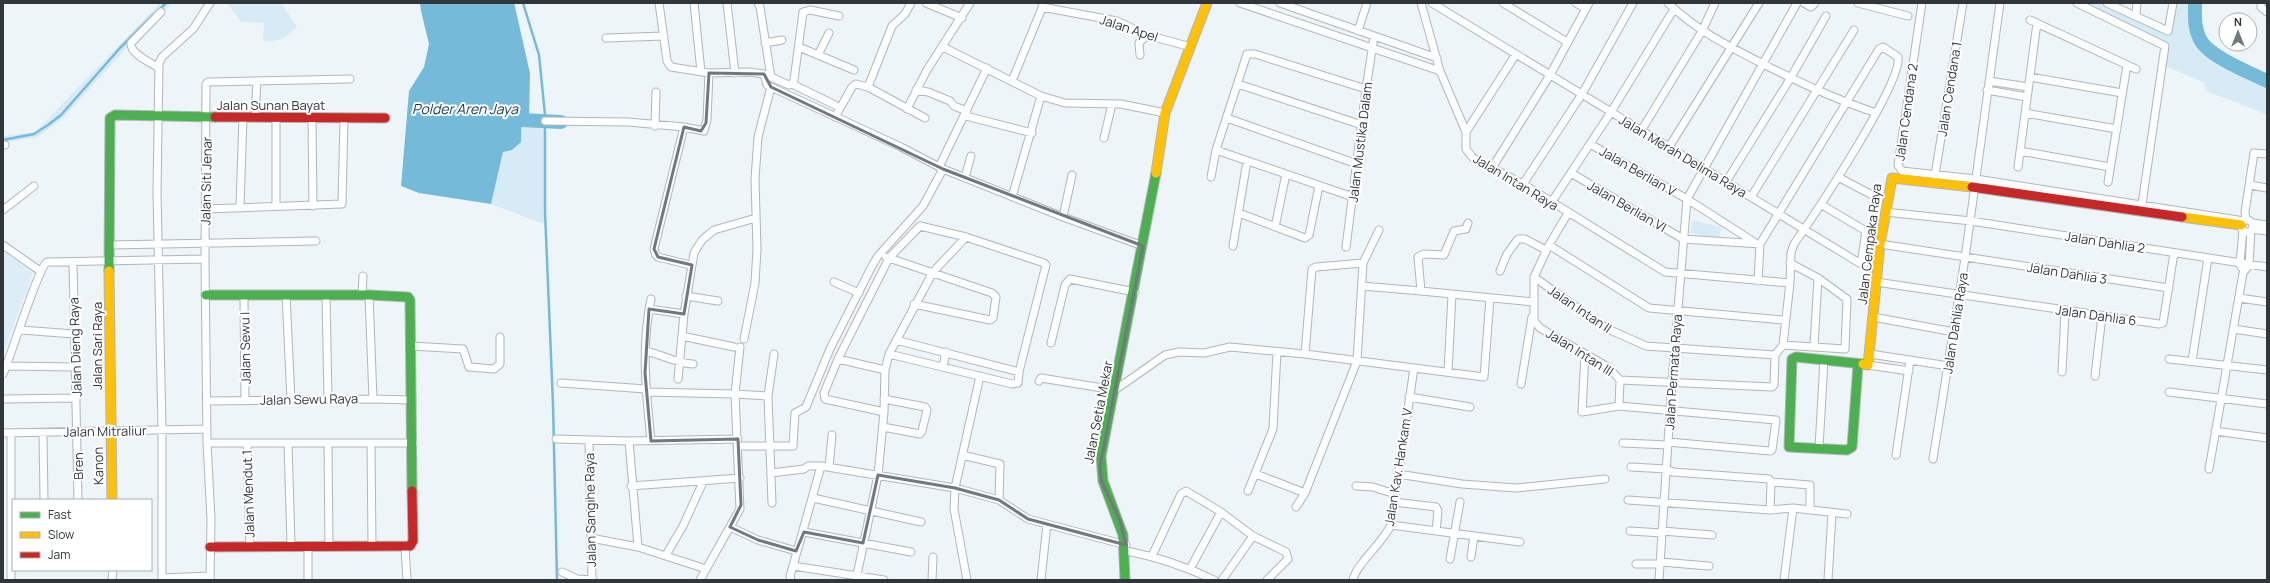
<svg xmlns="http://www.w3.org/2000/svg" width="2270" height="583" font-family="Manrope,sans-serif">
<rect width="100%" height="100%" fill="#eef5f9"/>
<path fill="#ddedf7" d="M3 251 33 273 3 354Z"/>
<path fill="#d7ebf7" d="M160 3H172L131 43 64 117 38 137 3 143V136L35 132Z
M227 3H281L297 27C286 37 278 43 263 41L264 23 241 22Z
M2077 3H2107L2167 31 2173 3H2195C2195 16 2194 29 2200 40 2208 56 2250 72 2267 80V116L2263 113 2206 91 2205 83 2163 65 2165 46Z
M522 120 545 121 546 225 491 204 503 152 512 150 521 142Z
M1693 220 1721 227 1719 239 1690 233Z"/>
<path fill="#76bada" d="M420 3H507L523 74 521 142 512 150 503 152 491 204 419 193 401 186 409 91 424 67 429 44 421 11Z"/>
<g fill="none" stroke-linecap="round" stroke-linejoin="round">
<path stroke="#76bada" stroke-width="2.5" d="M523 3 539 55 545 115V212L553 404 557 580
M158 11 166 3
M3 140 34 134 48 125 61 115 120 48 154 14"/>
<path stroke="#76bada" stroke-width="14" d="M507 3 523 74 522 120 561 122
M2195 3C2195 16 2194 28 2200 39 2207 56 2251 73 2267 81"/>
<g stroke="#b0b6ba" stroke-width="9">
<path id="street" d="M659 3 667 61 671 67 709 73 749 72 764 74 789 85 792 84 794 80 803 12 810 10 839 16
M694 3 701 72
M727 3 735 73
M758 3 760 7 771 77
M926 3 962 18
M1240 3 1440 71
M1280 3 1437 58
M1421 3 1440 71 1466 132V149L1473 158 1523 184 1665 272 1790 283
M1432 3 1861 264 1866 231 1822 205
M1503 3 1567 42
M1576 3 1586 9
M1668 3C1698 32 1734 49 1771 68 1808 86 1837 100 1876 113
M1804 3 1811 7 1815 3
M1858 3 1908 16
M1922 3 1898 165 1902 171 1976 179 2244 221
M2077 3 2165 46 2142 204
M2107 3 2168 31 2173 3
M2261 3V7L2267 12
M1042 7 1117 21 1147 35 1191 47
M2136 16 2137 3
M2030 20 2136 69
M1358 31 1367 3
M606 38 664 36
M765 43 782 40
M799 47 854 70
M943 47 1041 96 1065 103 1121 104 1165 113
M818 55 829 33
M1140 55 1139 43 1147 35
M159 68C150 62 130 54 131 43L161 12
M764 74 767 85 771 87 901 147 943 169 1063 217 1143 246
M2030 77 2122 93
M1012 81 1044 3
M1989 81 2028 87
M792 84 835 105
M1238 84 1362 125
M868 87 892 26 905 14 911 3
M916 90 928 92 950 101 954 106 967 111
M1987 90 2027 97
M907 109 927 70 970 3
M2025 113 2117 129
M966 116 1032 133
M255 117 257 81
M835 117 852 87 856 84 868 87 925 118
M276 118V206
M312 118 313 206
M1227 118 1357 164
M545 121 628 122 684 127
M655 126 656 92
M1641 131 1702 31 1715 3
M1466 132 1516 54
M1104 138 1112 104
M1590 144 1687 199 1754 242
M3 145H5
M1669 147 1759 3
M1216 150 1353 197
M2020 151 2110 167
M939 167 987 68
M2018 167 2037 23
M1492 168 1550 75 1589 3
M1571 173 1683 239 1760 244
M1935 175 1963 3
M965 177 971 156
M1211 177 1216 150 1247 54H1255L1366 89
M1838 177 1872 195
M1726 182 1790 79 1826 16
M2108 182 2127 65
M1523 184 1582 94 1633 3
M2250 185 2267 188
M1012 197 1041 96
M1751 197 1854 30
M1551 203 1611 112 1674 9
M240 207 243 117
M205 209 342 204 344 119
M3 210 34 186
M1885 212 1971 221 2267 267
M1239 213 1305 238 1309 235 1319 186
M1568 213 1549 245 1534 277V321L1540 328 1608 367 1620 380 1772 387 1774 385 1775 355 1783 345 1845 349 1847 299 1818 278 1790 263
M1063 217 1072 175
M2246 220 2245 212 2254 153 2267 154
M2241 226a6 6 0 1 1 12 0a6 6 0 1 1-12 0Z
M1468 223 1466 229 1454 231 1444 255 1424 254 1418 257 1421 291 1533 302
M2252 223 2267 225
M1275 227 1286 174
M2252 229 2267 231
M1880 244 2169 288
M3 245 40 271
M109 245 316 241
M1549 245 1649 308 1784 320
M1233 246 1247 161
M1346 247 1366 89 1374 37
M886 257 992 293 996 297 993 318 990 320 914 304
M73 262 78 500
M690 265 658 257 656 255 654 249 684 127 704 131 707 120 709 73
M2241 267 2240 263 2243 230
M1500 271 1507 254 1518 239H1525L1546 250
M1534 277 1606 328 1646 346 1775 355
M1758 281 1760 244 1879 49 1883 47 1898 57C1903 82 1813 217 1794 244L1791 253 1790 283 1783 345
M834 282 859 293
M1876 282 2159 324 2163 323 2174 253
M1362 286 1421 291
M286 295 291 400
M326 295 328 400
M362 295 363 276
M369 295 373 399
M244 296 245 400
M686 296 718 301
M2239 298 2267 302
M651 299C641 346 646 393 651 441
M649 309 684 314
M1873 317 1954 332
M2233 329 2267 334
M21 330 74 334
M682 336 734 347
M744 339 755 283 757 249 755 179 758 137 771 87
M896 340 1019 372
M1051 343 1065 285 1070 279 1135 292
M411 346 463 349 469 367 494 369 500 364V337
M1814 346 1818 278
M645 351C661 354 677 364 693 364
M1305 354 1312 269 1316 267 1363 263
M1585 354 1582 412 1619 406
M1870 354 1949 366
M838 359 885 370
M2169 359 2267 370
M2192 361 2208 258
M1868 365 1909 371
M7 366 75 367
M943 367 946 352
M1448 372 1452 294
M2062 372 2065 311
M3 374C11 356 38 268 47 262L205 259
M2095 376 2102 316
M678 379 684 314 694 253 702 240 714 230 756 218
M1620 380 1619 406 1776 420 1772 450 1770 451 1668 442
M1039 381 1041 378 1115 390 1165 355 1179 352 1204 353 1230 347 1305 354 1484 377 1490 298
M561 383 646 389
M1521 384 1532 317
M646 392 735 394 740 347
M2169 392 2267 404
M768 396 772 503
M1409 397 1470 407
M3 399 76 398
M207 401 373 399 412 400
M884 412 825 399 824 393 838 359 889 258 920 226 966 237 1044 263 1046 265 1019 372 1018 383 1012 384 889 354
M883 427 920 434 922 431 927 410 925 407 884 399
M2215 431 2267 438
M3 433 207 429
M43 433 44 500
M556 439 629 441 738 439
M589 441 592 580
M629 441 638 547
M207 443H413
M247 443 250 546
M288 443 291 545
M328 443 329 547
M371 443 372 546
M1623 443 1668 445
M738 446H793L795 413 806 407 830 349 872 266 878 256 923 206 943 169
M1819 448 1824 360
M962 455 1000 464 999 500
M1896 455 1910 360
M1933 459 1965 258 2000 3
M829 467 832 435
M1631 467 1666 469 1673 472 1769 479 1771 482 1770 510
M2209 469 2243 273 2249 265 2251 231
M771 473 804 469 808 466H821
M1256 474 1305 493
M1398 474 1462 484 1516 488 1605 479
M1771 482 1810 485V510
M631 486 740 478
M1356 486 1373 487 1395 494
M1248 491 1273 429 1277 352
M813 498 921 522
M1628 500 1770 510 1793 508 1847 514
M1394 502 1436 507 1438 511 1436 531
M1296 507 1305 493 1357 361 1363 263 1379 230
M1391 525 1520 542
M730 527 758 540 796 551
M1630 531 1662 533
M1662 531 1712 535
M804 532 911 552
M591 538 638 547 706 569
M308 546V580
M405 547 407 580
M1127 551C1157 557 1185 566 1214 580
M666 555 683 526 703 482
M1152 556 1181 494 1186 491 1221 512 1253 536 1286 552 1288 559 1267 580
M1471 557 1474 536
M1450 559 1460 502
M1660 562 1709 566
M1636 564H1660
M1190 569 1221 512
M562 572 577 579 593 580
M857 575 878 475 884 412 885 370 889 354 933 272 966 237
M162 578 210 576
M11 580V433
M112 580 113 570
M162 580V429L157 192 159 63 162 57 193 29 210 3
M210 580 211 519 207 443 205 259 206 84 208 82 350 79
M700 580 740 509 735 394 768 396 774 354
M791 580 790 576 793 566
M884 580 793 566 821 466 955 488 999 500 1028 519 1126 545
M932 580 933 557
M967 580 954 509 955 488 980 376
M1041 580 1047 524
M1222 580 1253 536
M1353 580C1356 564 1382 544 1391 525L1414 368
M1659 580 1672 381 1687 199 1797 3
M1784 580 1793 508
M1828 580 1832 513"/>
</g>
<g stroke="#b0b6ba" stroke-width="11">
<path id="fast" d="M109 271 110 118 115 115 215 117
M206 295H369L408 297 410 300 412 491
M1858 365 1852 447 1847 450 1789 447 1792 359 1796 357 1863 364
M1125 580 1123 535 1103 481 1101 456 1156 173"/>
</g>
<g stroke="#b0b6ba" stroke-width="11">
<path id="slow" d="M1156 173 1165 113 1207 3
M2182 217 2241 225
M109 271 112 500
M1863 364 1868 365 1880 244 1892 178 1972 187"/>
</g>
<g stroke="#b0b6ba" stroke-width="11">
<path id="jam" d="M215 117 385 118
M1972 187 2182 217
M210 547 410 546 413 541 412 491"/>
</g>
<use href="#street" stroke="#fcfefe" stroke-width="7"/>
<use href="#fast" stroke="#4caf50" stroke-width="9"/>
<use href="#slow" stroke="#ffc107" stroke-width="9"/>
<use href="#jam" stroke="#c62828" stroke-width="9"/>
</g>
<path fill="none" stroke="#72797d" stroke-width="3" stroke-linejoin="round" d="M709 73 764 74 771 87 943 169 1143 246 1100 466 1102 482 1120 521 1126 545 1028 519 999 500 955 488 878 475 863 543 804 532 796 551 758 540 730 527 741 505 738 439 651 441 645 373 649 309 684 314 692 265 658 257 654 249 684 127 701 131 706 123Z"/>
<g text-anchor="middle" stroke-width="4" stroke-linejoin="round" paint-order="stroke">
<g font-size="13" fill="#30363a" stroke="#fff">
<text transform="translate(1129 28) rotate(18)" y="5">Jalan Apel</text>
<text transform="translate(1949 89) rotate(-81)" y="5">Jalan Cendana 1</text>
<text x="271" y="110">Jalan Sunan Bayat</text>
<text transform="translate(1906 112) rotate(-82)" y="5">Jalan Cendana 2</text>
<text transform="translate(1360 142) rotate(-83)" y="5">Jalan Mustika Dalam</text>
<text transform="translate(1683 156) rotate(31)" y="5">Jalan Merah Delima Raya</text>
<text transform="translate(1638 171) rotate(30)" y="5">Jalan Berlian V</text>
<text transform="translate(206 181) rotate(-89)" y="5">Jalan Siti Jenar</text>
<text transform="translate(1516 182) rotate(31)" y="5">Jalan Intan Raya</text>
<text transform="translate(1627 206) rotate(30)" y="5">Jalan Berlian VI</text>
<text transform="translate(2105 242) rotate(9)" y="5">Jalan Dahlia 2</text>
<text transform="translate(1869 244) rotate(-83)" y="5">Jalan Cempaka Raya</text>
<text transform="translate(2067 273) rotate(9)" y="5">Jalan Dahlia 3</text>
<text transform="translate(1580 309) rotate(34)" y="5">Jalan Intan II</text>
<text transform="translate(2096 315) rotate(8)" y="5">Jalan Dahlia 6</text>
<text transform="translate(1955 323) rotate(-81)" y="5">Jalan Dahlia Raya</text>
<text transform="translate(97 346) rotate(-90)" y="5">Jalan Sari Raya</text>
<text transform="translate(75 347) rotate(-92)" y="5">Jalan Dieng Raya</text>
<text transform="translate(245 348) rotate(-91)" y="5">Jalan Sewu I</text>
<text transform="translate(1580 352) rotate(32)" y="5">Jalan Intan III</text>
<text transform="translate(1673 372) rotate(-86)" y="5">Jalan Permata Raya</text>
<text transform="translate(309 399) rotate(-1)" y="5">Jalan Sewu Raya</text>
<text transform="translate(1098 412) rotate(-79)" y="5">Jalan Setia Mekar</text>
<text transform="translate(105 431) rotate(-1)" y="5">Jalan Mitraliur</text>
<text transform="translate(78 466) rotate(-90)" y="5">Bren</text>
<text transform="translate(98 466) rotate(-91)" y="5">Kanon</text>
<text transform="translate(1398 467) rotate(-81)" y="5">Jalan Kav. Hankam V</text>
<text transform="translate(248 494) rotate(-92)" y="5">Jalan Mendut 1</text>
<text transform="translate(590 510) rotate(-91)" y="5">Jalan Sangihe Raya</text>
</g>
<g font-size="14" font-style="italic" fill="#10394c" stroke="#fff">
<text x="465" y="114">Polder Aren Jaya</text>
</g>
</g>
<rect width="2270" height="583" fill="none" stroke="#30363a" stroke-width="8"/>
<rect x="12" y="499" width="140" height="72" fill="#ffffff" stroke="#acafb0"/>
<rect x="20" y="512" width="20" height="6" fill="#4caf50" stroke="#acafb0"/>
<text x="48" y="519" font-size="12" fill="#30363a">Fast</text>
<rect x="20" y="532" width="20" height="6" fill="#ffc107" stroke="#acafb0"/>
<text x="48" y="539" font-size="12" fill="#30363a">Slow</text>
<rect x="20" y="552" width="20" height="6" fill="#c62828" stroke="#acafb0"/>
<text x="48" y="559" font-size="12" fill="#30363a">Jam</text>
<g transform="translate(2238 32)"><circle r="19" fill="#ffffff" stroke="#acafb0"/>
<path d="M0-3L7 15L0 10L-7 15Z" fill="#72797d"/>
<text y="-6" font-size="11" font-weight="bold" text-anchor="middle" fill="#30363a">N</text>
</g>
</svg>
